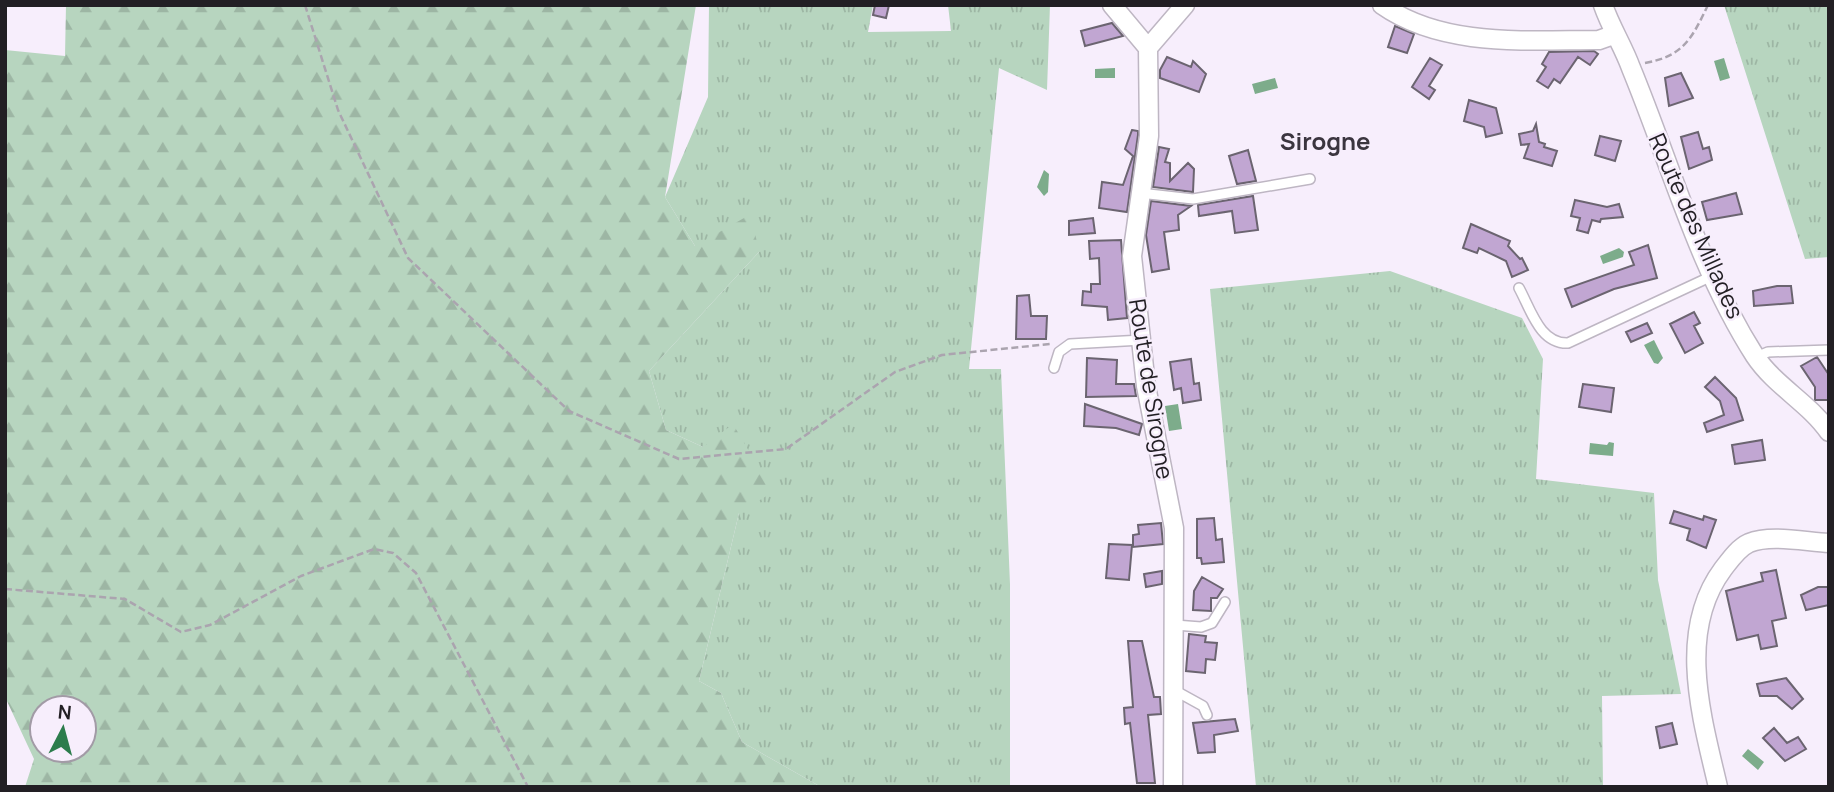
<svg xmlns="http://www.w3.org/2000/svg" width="1834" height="792" font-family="Manrope,sans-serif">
<defs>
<pattern id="grass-tufts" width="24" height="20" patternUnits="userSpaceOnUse" patternTransform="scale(1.75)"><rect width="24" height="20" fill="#b7d5bf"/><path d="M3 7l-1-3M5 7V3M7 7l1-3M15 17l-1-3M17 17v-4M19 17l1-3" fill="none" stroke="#9db6a4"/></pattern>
<pattern id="forest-firs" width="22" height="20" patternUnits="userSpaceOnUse" patternTransform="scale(1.75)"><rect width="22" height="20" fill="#b7d5bf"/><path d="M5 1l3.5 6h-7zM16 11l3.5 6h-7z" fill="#9db6a4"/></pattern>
</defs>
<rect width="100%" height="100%" fill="#f7eefc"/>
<path fill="url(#grass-tufts)" d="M709 5H873L868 32 951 31 948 5H1050L1047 90 999 68 969 369H1001L1010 584V787H821L742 742 721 693 699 681 739 513 703 447 666 430 649 371 759 252 695 246 665 197 708 97Z
M1724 5H1829V257L1805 259Z
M1390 271 1522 318 1543 359 1536 479 1654 493 1658 580 1681 694 1602 696 1603 787H1256L1210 289Z"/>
<path fill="url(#forest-firs)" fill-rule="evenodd" d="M66 5H696L665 197 695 246 751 214 759 252 649 371 666 430 703 447 733 424 773 492 739 513 699 681 721 693 742 742 821 787H25L34 759 5 697V50L65 56ZM42 708H84V750H42Z"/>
<path fill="#7dac8b" d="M1724 58 1730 78 1720 81 1714 61Z
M1115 68V78H1095V69Z
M1275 78 1278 88 1255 94 1252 84Z
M1044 170 1049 174 1048 192 1044 196 1037 187Z
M1619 248 1624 252 1623 257 1603 264 1600 256Z
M1654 340 1663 358 1658 364 1654 363 1644 345Z
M1178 404 1182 429 1169 431 1165 406Z
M1609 442 1614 443 1613 456 1589 454 1590 443 1607 445Z
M1748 749 1764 762 1758 770 1742 756Z"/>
<path fill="#c1a6d2" stroke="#6b6470" stroke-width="2" d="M875 5H889L886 18 873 15Z
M1112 23 1123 36 1085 46 1081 31Z
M1395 26 1414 34 1407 53 1388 47Z
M1594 51 1598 54 1590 65 1578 57 1560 83 1554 79 1548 88 1537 81 1546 67 1542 64 1549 52Z
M1167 57 1191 67 1193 61 1206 74 1199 92 1160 78V70Z
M1430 58 1442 65 1429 86 1435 90 1429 99 1412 87Z
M1681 73 1693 98 1669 106 1665 78Z
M1469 100 1496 108 1502 133 1486 137 1484 127 1464 121Z
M1536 124 1539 142 1545 144 1544 147 1557 151 1552 166 1524 158 1529 144 1521 145 1519 134 1533 131Z
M1132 130 1138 131V135L1127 212 1099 208 1102 182 1123 185 1133 156 1125 149Z
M1698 132 1703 149 1709 147 1712 160 1689 169 1681 137Z
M1600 136 1621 141 1615 161 1595 155Z
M1159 147 1169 149 1165 162 1170 163V181L1188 163 1194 169 1193 192 1153 187Z
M1248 150 1256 181 1237 184 1229 156Z
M1736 193 1742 214 1707 220 1702 202Z
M1253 196 1258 230 1235 233 1232 211 1199 216 1198 205Z
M1575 200 1607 207 1619 204 1623 217 1601 219 1600 222 1592 220 1588 233 1577 230 1580 218 1571 216Z
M1151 201 1191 206 1178 215 1179 230 1164 232 1169 269 1152 272 1146 235Z
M1093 218 1095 233 1069 235V221Z
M1471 224 1510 241 1508 246 1520 259 1522 258 1528 270 1512 277 1506 261 1479 248 1477 253 1463 248Z
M1121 240 1127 318 1108 320 1107 307 1082 305 1083 291 1091 292V284H1100L1099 258 1090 259 1089 241Z
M1648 245 1657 278 1614 289 1572 307 1565 289 1634 265 1629 252Z
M1777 286H1791L1793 303 1754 306 1753 291Z
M1029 295 1031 316H1047L1046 339H1016L1017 296Z
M1694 312 1700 323 1694 326 1703 343 1685 353 1670 324Z
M1647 323 1652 333 1631 342 1626 332Z
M1817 357 1829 375V400H1815V387L1801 366Z
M1087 358 1117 360 1116 384H1134L1136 396 1086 397Z
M1191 359 1194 384 1199 383 1201 400 1183 403 1181 388 1174 390 1170 362Z
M1715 377 1736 398 1743 420 1707 432 1704 423 1724 415 1720 401 1705 387Z
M1583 384 1614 388 1611 412 1579 407Z
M1085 404 1142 424 1139 435 1116 428 1084 426Z
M1762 440 1765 460 1735 464 1732 445Z
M1674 511 1703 520 1704 516 1716 520 1706 548 1687 540 1690 529 1670 523Z
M1214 518 1216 540 1222 539 1224 562 1202 564 1201 558H1197V519Z
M1161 523 1163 544 1133 547V535L1139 534 1138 525Z
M1109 544 1132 545 1129 580 1106 578Z
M1776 570 1786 618 1772 621 1777 646 1761 649 1758 635 1737 640 1726 591 1763 581 1761 573Z
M1162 571V584L1146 587 1144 574Z
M1202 577 1223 589 1217 598H1211V611L1193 610 1194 591Z
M1818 587H1829V605L1806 610 1801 595Z
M1189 634 1206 636 1205 642 1217 643 1215 660 1206 659 1205 673 1186 671Z
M1128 641H1142L1154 697H1160L1161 714 1148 715 1155 783H1137L1130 723 1125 724 1124 708 1133 707Z
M1786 678 1803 699 1792 709 1777 696H1760L1757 684Z
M1235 719 1238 731 1214 735 1215 752 1198 753 1193 723Z
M1672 723 1677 744 1660 748 1656 727Z
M1774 728 1787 743 1798 737 1806 749 1785 761 1763 738Z"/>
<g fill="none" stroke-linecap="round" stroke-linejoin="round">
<g stroke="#beb6c3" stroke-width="12">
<path id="lane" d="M1140 193 1193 199 1310 179
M1519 288C1531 310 1540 344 1568 343L1712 276
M1756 357 1768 352 1829 350
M1054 368 1059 352 1070 344 1142 340
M1175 625 1201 627 1212 623 1225 602
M1174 690 1203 706 1207 715"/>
</g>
<g stroke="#beb6c3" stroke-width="21">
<path id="street" d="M1112 5 1148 48 1149 136 1132 256 1146 386 1174 528 1173 787
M1382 5C1443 48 1528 40 1599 40L1613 35
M1603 5C1611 28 1623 46 1631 68 1671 165 1698 267 1755 356 1775 386 1809 403 1829 432
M1148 48 1185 5
M1718 787C1702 718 1676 632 1723 569 1730 560 1738 548 1749 543 1771 534 1806 542 1829 543"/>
</g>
<path stroke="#aba4af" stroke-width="2.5" stroke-dasharray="7 3.5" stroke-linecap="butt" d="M305 5 338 110 408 258 569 411 679 459 786 449 895 372 942 355 1050 344
M1645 63C1684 56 1692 38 1708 5
M5 589 125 599 181 632 210 625 301 576 374 549 393 553 416 573 528 787"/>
<use href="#lane" stroke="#fff" stroke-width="9"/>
<use href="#street" stroke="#fff" stroke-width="18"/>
</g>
<g text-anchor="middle" stroke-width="5" stroke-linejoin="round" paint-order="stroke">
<g font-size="23" fill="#221f24" stroke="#f7eefc">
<text transform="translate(1696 226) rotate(66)" y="8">Route des Millades</text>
<text transform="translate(1151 389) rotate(81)" y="8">Route de Sirogne</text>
</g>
<g font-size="24" font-weight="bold" fill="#3b353f" stroke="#f7eefc">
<text x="1325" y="150">Sirogne</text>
</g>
</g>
<rect width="1834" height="792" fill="none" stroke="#221f24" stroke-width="14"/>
<g transform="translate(63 729) rotate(6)"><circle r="33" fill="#f7eefc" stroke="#a29ba6" stroke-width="2"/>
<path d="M0-5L12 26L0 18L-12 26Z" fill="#2c7c4c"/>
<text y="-10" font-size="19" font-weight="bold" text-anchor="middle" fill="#221f24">N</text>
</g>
</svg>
